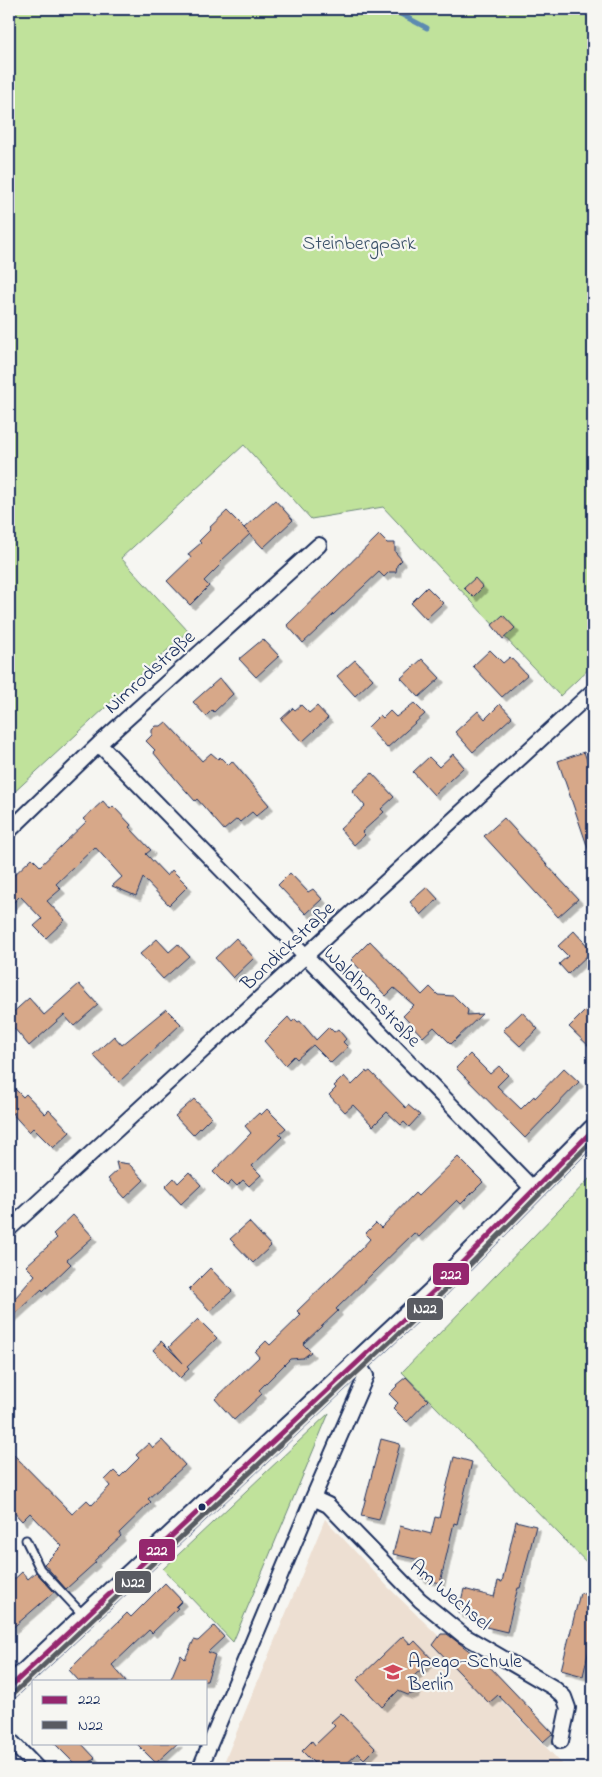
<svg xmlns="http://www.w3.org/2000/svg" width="602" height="1777" font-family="'Indie Flower',sans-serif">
<defs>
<filter id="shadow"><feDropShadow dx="4.5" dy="4.5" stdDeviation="0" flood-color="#0004"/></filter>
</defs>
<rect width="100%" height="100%" fill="#f6f6f2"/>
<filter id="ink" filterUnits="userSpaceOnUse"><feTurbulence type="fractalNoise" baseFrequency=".02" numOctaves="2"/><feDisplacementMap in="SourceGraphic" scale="10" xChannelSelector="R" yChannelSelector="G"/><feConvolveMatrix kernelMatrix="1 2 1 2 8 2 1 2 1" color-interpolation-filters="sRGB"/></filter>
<g filter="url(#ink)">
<path fill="#eddfd2" d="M325 1519 389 1588 451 1648 566 1768H226L223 1765Z"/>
<path fill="#c0e29b" stroke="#6e887c" d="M9 9H593V665L560 696 383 507 311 519 244 445 121 558 188 631 9 797Z
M593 1175V1569L402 1372Z
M329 1413 233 1642 163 1569Z"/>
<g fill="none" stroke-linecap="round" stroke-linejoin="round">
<path stroke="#5c8ab1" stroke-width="5" d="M391 9 427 28"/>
</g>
<path fill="#d7a889" stroke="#1b2f5e" filter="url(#shadow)" d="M275 500 293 520 263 548 244 528Z
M227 511 250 534 220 562 221 564 204 581 209 586 190 605 167 581 191 558 188 554 201 543 199 541 211 529 209 528Z
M379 535 387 543H395V552L402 560 397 565 396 572H389L384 577 379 572 303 643 287 625Z
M475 578 483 587 473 597 464 588Z
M427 587 443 603 426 619 411 603Z
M503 615 515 628 503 639 492 625Z
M263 639 279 656 256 677 239 659Z
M490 650 503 663 510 657 527 675 502 697 473 666Z
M422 659 440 678 419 697 401 678Z
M355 660 373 679 355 696 337 676Z
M220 678 233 694 214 712 212 710 206 716 193 702Z
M414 703 425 714 387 748 368 727 380 715 383 718 390 711 396 717Z
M500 704 512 717 473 752 455 732 478 711 485 719Z
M301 705 309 713 317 706 328 718 302 742 281 719 293 708 295 710Z
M166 722 202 761 211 753 218 759 220 757 228 765 232 761 269 805 256 816 252 812 240 822 237 819 224 830 197 799 195 801 179 783 153 752 155 750 146 741 152 735V730L156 726H161Z
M584 752 590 768 593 767V857H591L558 761Z
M453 754 464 767 434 795 413 772 429 757 439 767Z
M372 773 394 797 381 809 384 812 362 832 365 835 354 845 340 829 365 806 352 791Z
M103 801 110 809 113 806 131 825 129 827 151 850 146 854 167 876 172 870 188 886 169 905 143 878 136 896 112 886 122 877 95 847 56 884 61 889 47 901 65 920 46 938 34 926 42 919 20 896 9 907V880L32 858 40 866 86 822 83 819Z
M504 818 578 899 558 917 484 836Z
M290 873 308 892 313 889 322 899 306 914 278 885Z
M427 887 438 899 421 915 410 902Z
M574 931 592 951 568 974 559 964 568 956 558 946Z
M236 938 254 958 233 978 215 958Z
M157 939 169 952 178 944 189 956 163 979 140 954Z
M370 941 422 995 430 987 438 995 454 996 468 1010 467 1015 482 1014 451 1044 434 1027 423 1037 403 1016 414 1005 394 988 386 996 351 960Z
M79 984 98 1005 74 1026 64 1015 29 1046 9 1022V1016L29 998 44 1015Z
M593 1003V1050L569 1027Z
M166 1009 181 1024 119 1082 93 1055 114 1036 122 1045Z
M522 1012 538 1029 520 1046 503 1030Z
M288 1017 292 1022 295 1019 298 1022 300 1021 316 1040 329 1027 334 1032 338 1029 346 1039 343 1042 348 1047 331 1063 313 1045 297 1059 294 1056 285 1065 264 1041Z
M470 1054 490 1074 499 1066 508 1075 497 1086 521 1109 534 1096 535 1098 564 1068 579 1082 525 1138 456 1068Z
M366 1071 367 1073 370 1071 406 1108 408 1105 420 1115 409 1127 404 1122 401 1125 387 1112 373 1126 353 1105 345 1112 329 1095 336 1088 334 1086 344 1076 352 1085Z
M9 1083 23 1097 26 1094 45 1114 49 1110 70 1132 53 1148 33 1128 29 1132 9 1110Z
M194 1099 211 1117 193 1135 175 1116Z
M267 1109 286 1128 279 1134 282 1137 252 1166 261 1175 249 1186 243 1180 237 1186 232 1181 227 1186 213 1172 251 1133 245 1126 259 1113 261 1115Z
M458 1157 483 1182 461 1204 457 1200 419 1237 414 1233 336 1309 338 1311 303 1344 311 1352 303 1358 290 1359 259 1390 262 1394 234 1420 215 1399 259 1357 255 1352 266 1341 270 1345 301 1315 297 1311 361 1249 370 1239 365 1234 376 1223 381 1228 415 1193 418 1196Z
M116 1162 129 1164 144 1180 125 1198 108 1179 118 1170Z
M189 1172 201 1185 181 1204 165 1187 174 1178 178 1183Z
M73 1215 93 1237 67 1260 71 1264 43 1291 42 1289 9 1319V1305L35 1275 26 1266 57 1238 53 1234Z
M249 1222 271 1246 253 1263 230 1239Z
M210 1268 232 1291 210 1311 189 1289Z
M198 1319 217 1338 187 1367 189 1369 180 1378 153 1350 161 1341 183 1363 169 1347Z
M406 1377 428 1400 407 1422 393 1408 398 1403 389 1394 397 1386 396 1385Z
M381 1439 400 1444 379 1520 361 1516Z
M162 1440 185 1465 148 1499 151 1502 119 1533 121 1536 94 1561 96 1562 66 1589 44 1564 62 1546 30 1513 22 1521 9 1507V1450L72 1514 87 1500 92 1505 110 1486 105 1480 114 1471 120 1477 139 1458 136 1455 149 1443 153 1448Z
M454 1457 472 1462 457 1524 454 1523 440 1583 420 1578 424 1561 393 1554 400 1526 431 1534 435 1517 439 1518Z
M516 1521 536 1526 520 1588H518L514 1602 507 1632 486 1627 488 1622 458 1613 464 1589 494 1597 498 1581 502 1582Z
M22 1572 28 1579 36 1572 54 1592 9 1631V1584Z
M165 1583 182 1601 176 1607 178 1608 152 1633 149 1630 112 1665 126 1681H79L69 1670 127 1613 131 1617Z
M580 1593 593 1596V1632L583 1676 561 1670Z
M214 1626 224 1637 208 1652 215 1655 207 1681H170L181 1655 185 1659 194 1640 198 1641Z
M441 1634H447L488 1665 553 1733 543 1742 498 1695 489 1703 433 1645Z
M403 1636 411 1645 415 1641 432 1659 414 1676 417 1686 414 1693 408 1695 398 1691 382 1707 357 1680Z
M341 1713 375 1748 364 1759 358 1753 342 1768H319L302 1751 312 1741 315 1745 335 1726 331 1722Z
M54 1743H81L95 1758 84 1768H79Z
M136 1743H178L156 1763Z"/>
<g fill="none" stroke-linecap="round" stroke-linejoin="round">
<g stroke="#1b2f5e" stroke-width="11">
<path id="lane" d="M26 1540 40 1569 84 1616"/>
</g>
<g stroke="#1b2f5e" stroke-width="18">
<path id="street" d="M99 744 534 1190
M9 831 99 744 319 545
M9 1229 593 691
M313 1498 328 1505 420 1600 463 1635 554 1688 564 1697 568 1708 561 1741
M9 1739 37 1768
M200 1768 313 1498 366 1376 357 1362"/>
</g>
<g stroke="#1b2f5e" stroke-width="24">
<path id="secondary" d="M9 1688 436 1289 593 1130"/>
</g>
<use href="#lane" stroke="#f6f6f2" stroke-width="7"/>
<use href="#street" stroke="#f6f6f2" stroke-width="14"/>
<use href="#secondary" stroke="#f6f6f2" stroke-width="20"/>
<g stroke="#f6f6f2" stroke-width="9">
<path id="bus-1" d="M9 1688 436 1289 593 1130"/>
</g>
<g stroke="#f6f6f2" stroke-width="9">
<path id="bus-2" d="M14 1693 441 1294 593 1140"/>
</g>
<use href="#bus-1" stroke="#95276e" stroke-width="5"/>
<use href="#bus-2" stroke="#595b62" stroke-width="5"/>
</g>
</g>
<defs>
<g id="school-bare" transform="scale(1.5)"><path d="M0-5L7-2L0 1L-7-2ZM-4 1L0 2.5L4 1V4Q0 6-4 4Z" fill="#d1495b" stroke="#f6f6f2" stroke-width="2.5" paint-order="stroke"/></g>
</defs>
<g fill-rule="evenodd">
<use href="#school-bare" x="393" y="1672"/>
</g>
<circle fill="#1b2f5e" stroke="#f6f6f2" stroke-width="2" cx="202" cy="1507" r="4.5"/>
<g text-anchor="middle" stroke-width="4.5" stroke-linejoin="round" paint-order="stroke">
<g font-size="20" fill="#3c536a" stroke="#f6f6f2">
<text x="359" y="249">Steinbergpark</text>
</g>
<g font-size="20" fill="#1b2f5e" stroke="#f6f6f2">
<text transform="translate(149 671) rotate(-42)" y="7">Nimrodstraße</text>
<text transform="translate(287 945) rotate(-43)" y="7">Bondickstraße</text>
<text transform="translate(373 996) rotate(46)" y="7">Waldhornstraße</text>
<text transform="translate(451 1594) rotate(40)" y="7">Am Wechsel</text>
</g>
<g font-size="20" fill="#1b2f5e" stroke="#f6f6f2" text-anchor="start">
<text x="408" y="1667">Apego-Schule<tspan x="408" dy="23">Berlin</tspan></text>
</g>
</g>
<g stroke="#f6f6f2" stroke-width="2">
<rect x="432" y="1262" width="38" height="24" rx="5" fill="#95276e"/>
<rect x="406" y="1297" width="38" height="24" rx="5" fill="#595b62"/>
<rect x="138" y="1538" width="38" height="24" rx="5" fill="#95276e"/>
<rect x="114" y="1570" width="38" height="24" rx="5" fill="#595b62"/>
</g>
<g font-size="14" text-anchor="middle" font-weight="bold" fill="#fff">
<text x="451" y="1279">222</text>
<text x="425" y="1313">N22</text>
<text x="157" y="1555">222</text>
<text x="133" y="1587">N22</text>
</g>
<rect width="602" height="1777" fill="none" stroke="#f6f6f2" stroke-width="30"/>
<rect x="15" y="15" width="572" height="1747" fill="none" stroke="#1b2f5e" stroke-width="2" filter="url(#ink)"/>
<rect x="32" y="1680" width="175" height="65" fill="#f6f6f2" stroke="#9ea6b7"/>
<rect x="42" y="1696" width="25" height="8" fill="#95276e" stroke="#9ea6b7"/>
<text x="78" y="1704" font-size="15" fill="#1b2f5e">222</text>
<rect x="42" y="1721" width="25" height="8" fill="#595b62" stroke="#9ea6b7"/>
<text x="78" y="1730" font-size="15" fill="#1b2f5e">N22</text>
</svg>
